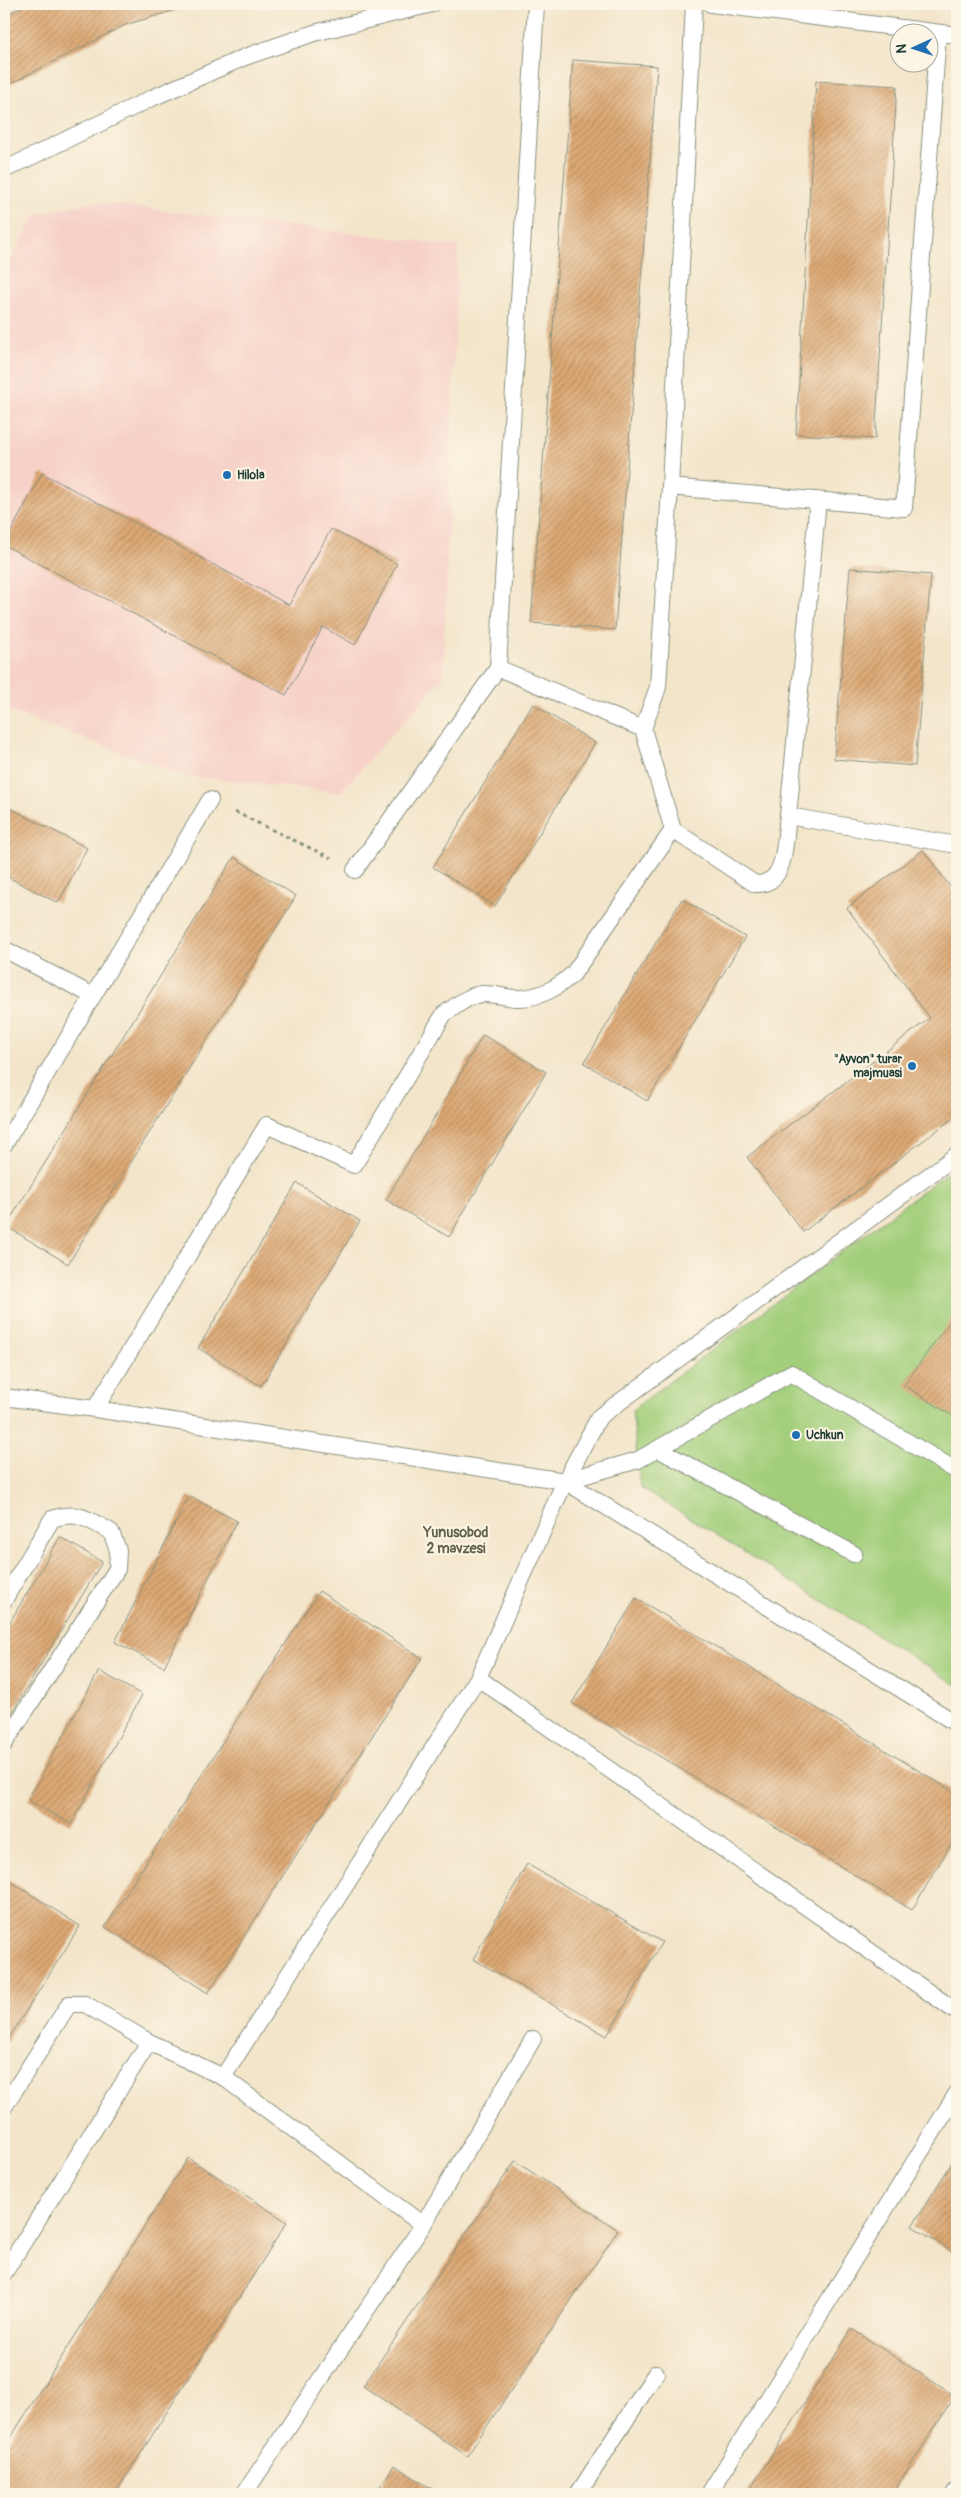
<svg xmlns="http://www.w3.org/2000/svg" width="961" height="2498" font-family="Pangolin,sans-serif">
<defs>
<pattern id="building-hatch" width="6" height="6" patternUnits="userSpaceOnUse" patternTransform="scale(1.25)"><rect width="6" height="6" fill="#dda974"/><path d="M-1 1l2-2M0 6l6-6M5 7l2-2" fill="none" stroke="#b38b60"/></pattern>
</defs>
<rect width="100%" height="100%" fill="#fcf5e5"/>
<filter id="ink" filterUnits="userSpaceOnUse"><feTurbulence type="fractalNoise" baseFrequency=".02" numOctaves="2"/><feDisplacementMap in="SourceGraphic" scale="10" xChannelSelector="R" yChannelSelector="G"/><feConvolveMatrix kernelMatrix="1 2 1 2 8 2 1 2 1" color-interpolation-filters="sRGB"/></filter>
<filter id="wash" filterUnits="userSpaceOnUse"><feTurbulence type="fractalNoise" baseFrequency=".0096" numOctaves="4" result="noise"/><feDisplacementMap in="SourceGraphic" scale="20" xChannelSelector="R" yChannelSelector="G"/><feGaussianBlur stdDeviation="1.12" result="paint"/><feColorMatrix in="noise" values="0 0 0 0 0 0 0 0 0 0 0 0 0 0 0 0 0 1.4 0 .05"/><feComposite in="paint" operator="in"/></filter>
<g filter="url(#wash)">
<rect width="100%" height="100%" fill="#f3e5ca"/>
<path fill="#f7d1c8" d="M93 202 458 246 443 678 340 792 185 776 4 709V271L37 214Z"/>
<path fill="#a3cf7c" stroke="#618658" d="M957 1165V1685L640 1487 632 1410Z"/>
<g id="blocks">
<path fill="url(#building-hatch)" d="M27 4H196L125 25 4 87V16Z
M573 60 657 66 615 630 531 623Z
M816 81 897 86 875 439 796 434Z
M42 473 289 605 331 529 397 564 355 645 323 627 286 695 4 545Z
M850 568 931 575 915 766 834 759Z
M533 704 595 743 495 906 433 867Z
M4 805 87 848 58 903 4 875Z
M923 850 957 896V1115L803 1232 747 1157 930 1018 847 908Z
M234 857 296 896 68 1264 6 1226Z
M682 899 745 937 647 1101 584 1063Z
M483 1035 546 1072 449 1237 386 1200Z
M297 1183 360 1221 261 1386 198 1348Z
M957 1311V1419L904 1385Z
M189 1496 237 1521 164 1667 115 1642Z
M60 1537 102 1562 4 1726V1632Z
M319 1591 422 1658 208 1993 105 1927Z
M636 1598 957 1794V1834L912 1910 572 1703Z
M99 1671 142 1695 71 1824 28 1800Z
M527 1864 662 1942 607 2036 473 1959Z
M4 1877 80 1926 4 2046Z
M957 2155V2255L912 2226Z
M188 2158 287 2222 115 2494H4V2448Z
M515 2161 618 2230 467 2456 363 2386Z
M852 2329 955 2396 892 2494H747Z
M394 2465 440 2494H375Z"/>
</g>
</g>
<g filter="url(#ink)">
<use href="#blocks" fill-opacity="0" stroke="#89917f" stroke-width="1"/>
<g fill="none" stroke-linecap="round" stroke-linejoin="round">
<g stroke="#89917f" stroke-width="18">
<path id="service" d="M711 4 957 35
M4 170 152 98 245 57 314 33 432 4
M670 487 694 4
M498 668 643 729 673 830 755 884C788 886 784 840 788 816L957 845
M643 729 658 687 670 487 904 508 938 33
M788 816 818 500
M355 870 498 668 536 4
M4 949 93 996
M4 1145 210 800
M957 1155 599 1417 565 1481 478 1678 957 2012
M4 1397 95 1409 565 1481 957 1724
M95 1409 267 1125 354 1165 444 1014C455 1007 468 995 482 994 495 993 508 999 521 998 542 997 558 987 573 974L673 830
M658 1449 854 1554
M565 1481 638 1460 791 1373 957 1471
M4 1600 52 1519C78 1510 89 1520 111 1532L118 1550 117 1569 4 1744
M223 2077 478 1678
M4 2107 69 2004H85L149 2042
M423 2225 533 2039
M4 2273 149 2042 223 2077 423 2225 244 2494
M578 2494 656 2373
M709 2494 957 2093
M954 2494 957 2490"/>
</g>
<path stroke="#89917f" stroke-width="3" stroke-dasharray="4 4" stroke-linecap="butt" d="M235 812 331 858"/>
<use href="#service" stroke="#fff" stroke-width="16"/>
</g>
</g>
<g fill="#1f6fb2" stroke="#fcf5e5" stroke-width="2">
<circle cx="227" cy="475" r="5"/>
<circle cx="912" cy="1066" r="5"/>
<circle cx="796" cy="1435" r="5"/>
</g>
<g text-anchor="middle" stroke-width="4" stroke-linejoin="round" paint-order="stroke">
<g font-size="12" font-weight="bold" fill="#1f3d34" stroke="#fcf5e5" text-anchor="start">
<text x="237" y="479">Hilola</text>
<text x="902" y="1063" text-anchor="end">"Ayvon" turar<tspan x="902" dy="14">majmuasi</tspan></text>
<text x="806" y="1439">Uchkun</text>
</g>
<g font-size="14" font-weight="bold" fill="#62634a" stroke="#fcf5e5">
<text x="456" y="1537">Yunusobod<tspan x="456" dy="16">2 mavzesi</tspan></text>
</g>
</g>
<rect width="961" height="2498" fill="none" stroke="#fcf5e5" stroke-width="20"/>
<g transform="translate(914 48) rotate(267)"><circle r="24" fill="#fcf5e5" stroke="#a4ab9e"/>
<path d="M0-4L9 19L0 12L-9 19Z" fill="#1f6fb2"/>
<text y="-8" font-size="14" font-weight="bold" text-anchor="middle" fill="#1f3d34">N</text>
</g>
</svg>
